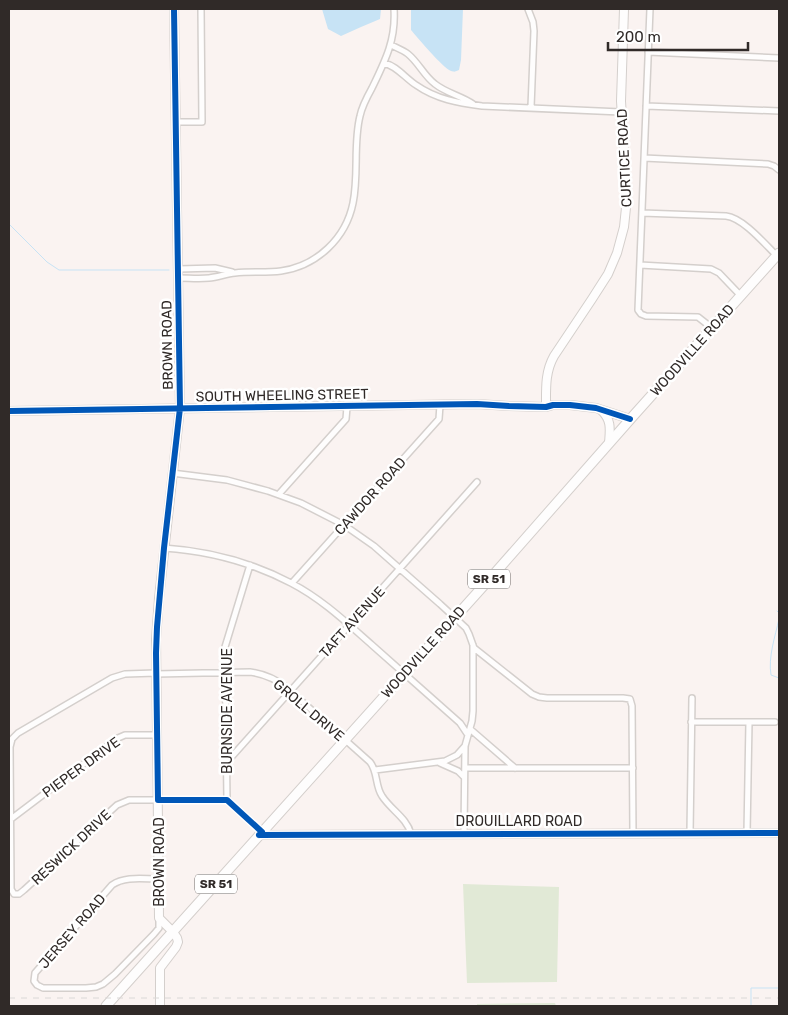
<svg xmlns="http://www.w3.org/2000/svg" width="788" height="1015" font-family="Rubik,sans-serif">
<rect width="100%" height="100%" fill="#faf3f1"/>
<path fill="#e1e9d6" d="M463 884 559 887 557 982 467 983Z
M555 1003 556 1006H477V1004Z"/>
<path fill="#c7e3f5" d="M322 9H381L380 19 361 27 341 36 328 29Z
M411 9H463L461 60 459 70C454 72 455 72 451 71 442 67 418 38 411 30Z"/>
<g fill="none" stroke-linecap="round" stroke-linejoin="round">
<path stroke="#c7e3f5" stroke-width="1" d="M9 224 47 262 59 270H169
M777 611 779 613
M779 619C775 637 768 657 771 675L779 678
M751 1006V988H779"/>
<g stroke="#d4cfcc" stroke-width="8">
<path id="street" d="M528 9 533 22 534 31 531 107
M650 9 638 310 641 314 646 316 698 317 712 328
M391 45C397 48 403 50 408 54 419 63 424 76 435 84 446 93 462 96 473 104
M648 52 779 58
M384 63C397 66 405 78 416 85 436 99 458 103 482 106L621 112
M646 106 779 111
M176 122H202L201 9
M644 158 768 164 774 166 779 170
M642 213 726 216C743 218 764 243 777 256
M640 265 711 269 719 273 741 296
M179 269 215 268 232 272
M179 278C189 278 199 279 209 278 218 277 226 274 235 273 250 271 266 273 281 271 317 266 346 238 353 203 359 174 353 144 360 116 362 106 367 97 372 88 385 61 396 40 394 9
M172 473 227 480 268 491 301 503 344 525 374 546 440 604 466 628 469 634 474 648 532 694 539 697 547 698H623L630 699 632 706 633 833
M279 494 346 419 347 407
M164 548C209 551 251 562 291 583 322 599 347 623 372 645 401 671 431 697 460 723L468 735
M292 583 439 419 440 405
M156 673 125 674 112 678 18 733 12 739 10 747 11 885V889L14 894H19L24 890 117 805 129 800H158
M156 674 250 672C265 674 276 679 287 688L370 762C378 772 375 786 382 796 391 810 407 818 411 834
M691 722H775
M470 729 515 768
M227 762 477 482
M440 763 458 771 464 777
M465 768H633
M375 770 445 761 457 755 465 746
M158 800H227L262 832
M227 800 225 647 250 565
M11 819 118 738 125 735H158
M690 833 692 698
M747 833 749 722
M464 834 465 746 472 721 473 711V645
M158 879C143 879 125 876 112 885L35 973 34 981 37 985 43 988H86L96 987 103 984 115 974 154 934 159 928V919"/>
</g>
<g stroke="#d4cfcc" stroke-width="10">
<path id="secondary" d="M546 407C546 388 545 372 554 356L592 299 608 274 617 253 624 227 627 198 621 101 624 9
M601 410C612 420 610 430 609 443
M9 411 477 404 509 406 546 407 553 405H570L596 408 630 419
M259 835 779 833
M160 1006V968L176 947 178 942 177 938 173 932 159 918 156 639 159 598 180 408 174 9"/>
</g>
<g stroke="#d4cfcc" stroke-width="11">
<path id="primary" d="M106 1006 495 573 634 415 779 253"/>
</g>
<use href="#street" stroke="#fefdfd" stroke-width="5"/>
<use href="#secondary" stroke="#fefdfd" stroke-width="8"/>
<use href="#primary" stroke="#fefdfd" stroke-width="9"/>
<path stroke="#dad8d7" stroke-width="1" stroke-dasharray="6 6" stroke-linecap="butt" d="M9 998H779"/>
<g stroke="#fff" stroke-width="9">
<path id="cycleway" d="M174 9 180 408 164 548 157 627 156 653 158 800H227L262 832 259 835
M9 411 477 404 509 406 546 407 553 405H570L596 408 630 419
M259 835 779 833"/>
</g>
<use href="#cycleway" stroke="#0057b8" stroke-width="6"/>
</g>
<g text-anchor="middle" stroke-width="5" stroke-linejoin="round" paint-order="stroke">
<g fill="#fff" stroke="#6e6a68" stroke-width="1">
<rect x="468" y="569.5" width="42" height="19" rx="4"/>
<rect x="195" y="874.5" width="42" height="19" rx="4"/>
</g>
<g font-size="12" font-weight="bold" fill="#302a28">
<text x="489" y="583">SR 51</text>
<text x="216" y="888">SR 51</text>
</g>
<g font-size="14" fill="#302a28" stroke="#fff">
<text transform="translate(624 158) rotate(-93)" y="5">CURTICE ROAD</text>
<text transform="translate(167 345) rotate(-91)" y="5">BROWN ROAD</text>
<text transform="translate(692 350) rotate(-48)" y="5">WOODVILLE ROAD</text>
<text transform="translate(282 395) rotate(-1)" y="5">SOUTH WHEELING STREET</text>
<text transform="translate(370 496) rotate(-48)" y="5">CAWDOR ROAD</text>
<text transform="translate(352 622) rotate(-48)" y="5">TAFT AVENUE</text>
<text transform="translate(423 652) rotate(-48)" y="5">WOODVILLE ROAD</text>
<text transform="translate(309 710) rotate(40)" y="5">GROLL DRIVE</text>
<text transform="translate(227 711) rotate(-90)" y="5">BURNSIDE AVENUE</text>
<text transform="translate(81 767) rotate(-36)" y="5">PIEPER DRIVE</text>
<text x="519" y="826">DROUILLARD ROAD</text>
<text transform="translate(71 847) rotate(-43)" y="5">RESWICK DRIVE</text>
<text transform="translate(159 862) rotate(-90)" y="5">BROWN ROAD</text>
<text transform="translate(72 931) rotate(-49)" y="5">JERSEY ROAD</text>
</g>
</g>
<rect width="788" height="1015" fill="none" stroke="#302a28" stroke-width="20"/>
<path d="M608 42v8h140v-8" fill="none" stroke="#302a28" stroke-width="2.5"/>
<text x="616" y="42" font-size="15" fill="#302a28" stroke="#ffffff" stroke-width="4" paint-order="stroke">200 m</text>
</svg>
